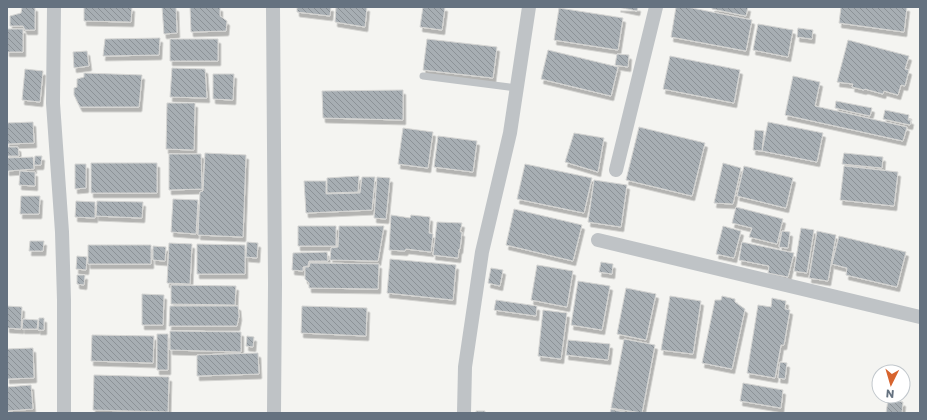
<svg xmlns="http://www.w3.org/2000/svg" width="927" height="420" font-family="Poppins,sans-serif">
<defs>
<pattern id="building-back-hatch" width="6" height="6" patternUnits="userSpaceOnUse"><rect width="6" height="6" fill="#a7aeb3"/><path d="M-1 5l2 2M0 0l6 6M5-1l2 2" fill="none" stroke="#8c9297"/></pattern>
<filter id="shadow"><feDropShadow dx="2.5" dy="4.5" stdDeviation="0" flood-color="#0004"/></filter>
</defs>
<rect width="100%" height="100%" fill="#f4f4f1"/>
<path fill="url(#building-back-hatch)" stroke="#d5d5d3" filter="url(#shadow)" d="M22 7H35V30H25L23 26H10V16L21 13Z
M84 7H132L131 22 84 21Z
M162 7H176L177 33 164 34Z
M190 7H220V16L227 21 226 31 191 32Z
M297 7H331L330 16 297 12Z
M336 7H367L365 27 335 22Z
M423 7H445L442 30 420 27Z
M618 7H638L637 11Z
M676 7H687L752 20 746 51 671 37Z
M712 7H748L746 16 712 9Z
M841 7H907L904 32 839 23Z
M559 8 623 18 618 50 554 40Z
M758 24 793 30 788 57 753 50Z
M798 28 813 30 812 39 797 37Z
M7 29H23V52H7Z
M160 38 159 55 103 56 105 39Z
M170 39H218V61H170Z
M427 39 497 47 493 78 423 70Z
M848 40 909 56 905 69 909 70 905 86 901 85 898 95 884 91 883 94 865 89 864 90 852 87 853 84 837 82Z
M548 50 618 67 611 96 541 79Z
M87 51 89 66 74 68 73 52Z
M617 54 629 55 628 67 615 65Z
M670 56 740 70 734 103 663 89Z
M172 68 205 69 207 98 170 97Z
M25 69 43 71 40 102 22 100Z
M84 73 142 75 139 107H80L74 95V88L77 87V79L84 77Z
M213 74H234L233 100 213 99Z
M793 76 820 82 815 106 907 127 903 141 785 115Z
M403 90V120L323 118 322 91Z
M836 101 872 108 870 116 835 108Z
M167 103H195L194 150 166 149Z
M885 110 909 115 908 120H911L910 125 883 119Z
M33 122 34 143 7 144V123Z
M768 122 823 133 817 162 762 151Z
M639 127 705 143 692 196 626 180Z
M403 128 433 132 428 168 398 164Z
M755 130 764 131 762 151 753 150Z
M574 133 604 138 598 172 565 162Z
M438 136 477 141 473 172 434 167Z
M7 147H18L19 156H7Z
M205 153 246 155 243 237 198 235 200 192 203 191Z
M844 153 883 157 882 168 842 164Z
M169 154H201L202 189 169 190Z
M35 156H42L41 165H34Z
M33 157 34 169 7 171V158Z
M91 163H157V193H91Z
M723 163 741 168 733 204 714 203Z
M75 164H86V188L75 189Z
M525 164 592 178 584 213 517 199Z
M744 166 793 178 786 208 737 196Z
M844 166 898 172 894 206 840 200Z
M20 171 35 172V186L19 185Z
M359 176 358 192 327 193V178Z
M362 177H375L372 210 306 213 304 181H326V194L360 193Z
M377 177 390 178 386 219 374 218Z
M594 180 627 185 621 227 588 222Z
M21 196H40L39 214H20Z
M173 199 198 200 196 234 171 232Z
M76 201 95 202V218L75 217Z
M97 201 143 202 142 218 96 216Z
M736 207 783 219 777 244 749 237 752 228 732 223Z
M514 209 582 225 573 261 506 245Z
M391 215 410 218 411 215 430 217 429 233 433 234 431 252 406 249 405 251 389 250Z
M437 222 462 223 460 232H462L460 249H459L458 258 433 255Z
M298 226H336V246H298Z
M339 226H384L378 261 330 260 331 248 338 247Z
M723 226 741 231 734 258 716 254Z
M801 228 814 230 807 273 794 271Z
M782 231 790 232 788 248 779 247Z
M817 231 836 235 828 281 809 278Z
M839 236 906 252 897 287 846 275 847 268 832 264Z
M30 241H44L43 251H29Z
M247 242 258 243 257 258 246 257Z
M742 242 794 253 788 277 768 273 769 266 739 260Z
M169 243 192 244 190 284 167 283Z
M197 244 245 245V274H197Z
M88 245H151V264H88Z
M153 246 166 247 165 261 153 260Z
M327 252 328 261H309L308 266 303 267V271L292 270 293 253Z
M77 256 87 257 86 270 76 269Z
M390 259 456 265 453 300 387 293Z
M601 262 613 264 612 274 599 272Z
M310 263 379 264 378 289 309 288V283L305 279V267H309Z
M537 265 573 271 567 307 531 300Z
M491 268 503 270 500 286 488 283Z
M77 275H85L84 285 77 284Z
M578 281 610 286 602 330 571 325Z
M171 285 236 286 235 305 171 304Z
M626 288 656 294 646 340 617 334Z
M142 294 164 295 163 325H142Z
M670 296 701 301 693 354 661 350Z
M722 296 735 299V302L745 309 732 369 702 363 715 300H721Z
M772 298 786 301 785 309 790 310 784 345H781L775 378 747 373 758 305 771 307Z
M496 300 537 306 536 316 494 310Z
M7 306 22 307 21 329 7 328Z
M170 306H238L239 316 237 326H169Z
M302 306 367 308 366 336 301 333Z
M543 310 567 313 561 359 538 356Z
M39 318H44V330H38Z
M23 319 38 320 37 329H22Z
M170 331 241 332V352L170 350Z
M157 334H168V370H157Z
M92 335 154 336 153 363 91 361Z
M247 336 254 337 253 347 246 346Z
M624 339 655 345 642 413 611 408Z
M568 340 610 344 608 360 566 355Z
M33 348 34 378 7 379V349Z
M258 353 259 374 197 376V355Z
M780 362 787 363 785 379 778 378Z
M94 375 169 377 168 412 93 410Z
M743 383 783 390 781 408 740 401Z
M31 385 33 409 7 411V387Z
M888 400 903 402 902 413H886Z
M611 409 627 413H610Z
M476 411H485V413H476Z"/>
<g fill="none" stroke-linecap="round" stroke-linejoin="round">
<path stroke="#bfc3c6" stroke-width="7" d="M423 76 517 88"/>
<path stroke="#bfc3c6" stroke-width="14" d="M54 7 53 103 62 232 64 300V413
M273 7 275 284 274 413
M616 170 656 7
M598 240 920 317
M464 413 465 367 482 252 510 133 529 7"/>
</g>
<rect width="927" height="420" fill="none" stroke="#657280" stroke-width="16"/>
<g transform="translate(891 384) rotate(185)"><circle r="19" fill="#ffffff" stroke="#c1c7cc"/>
<path d="M0-3L7 15L0 10L-7 15Z" fill="#d7642e"/>
<text y="-6" font-size="11" font-weight="bold" text-anchor="middle" fill="#657280">N</text>
</g>
</svg>
